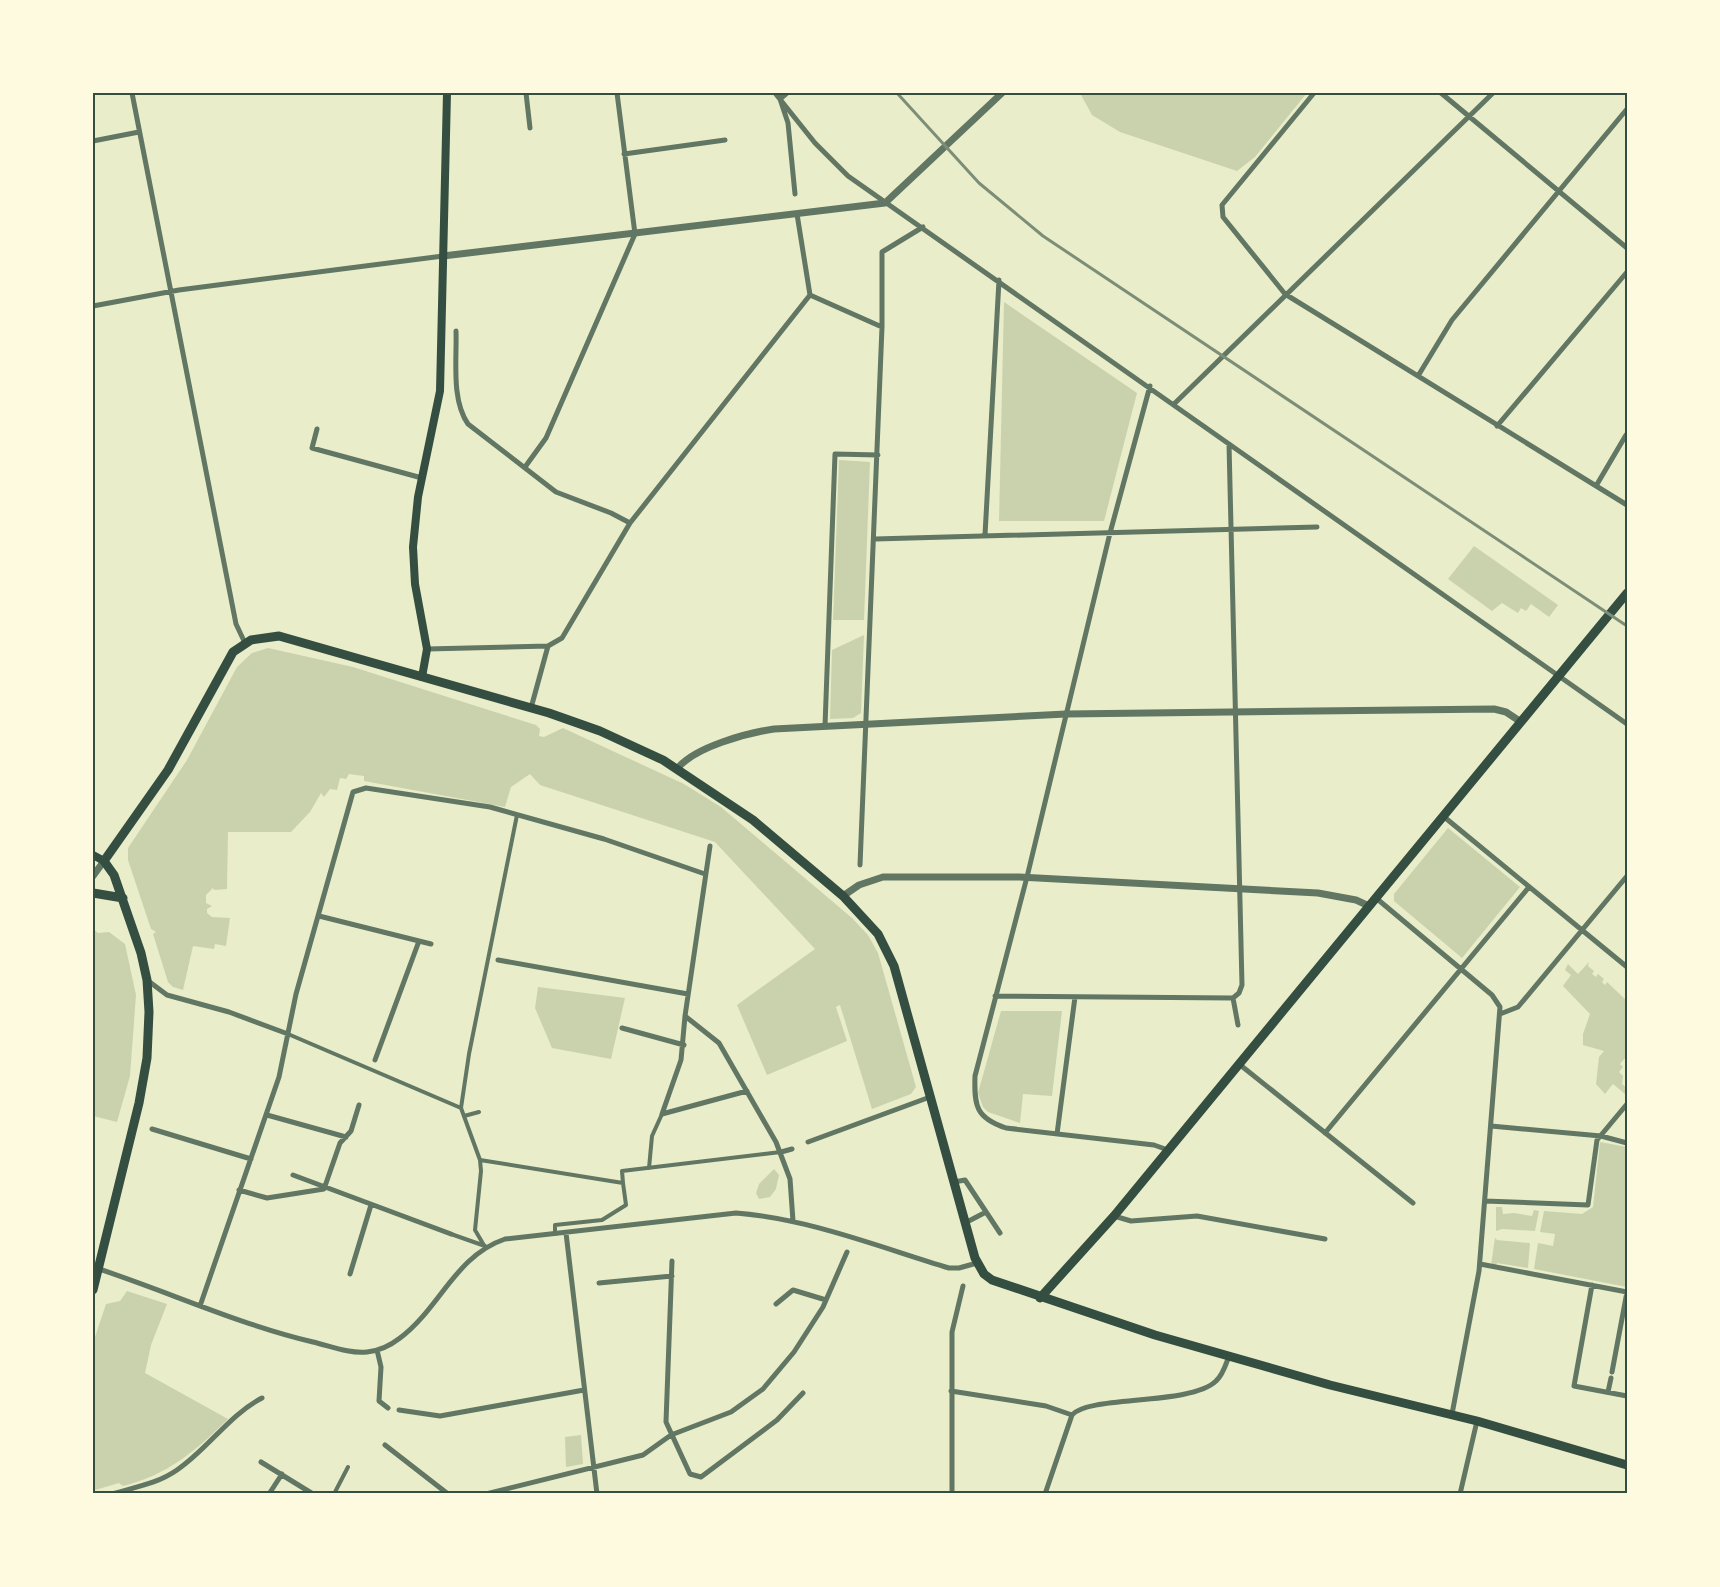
<svg xmlns="http://www.w3.org/2000/svg" width="1720" height="1587" font-family="Barlow,sans-serif">
<rect width="100%" height="100%" fill="#e9edc9"/>
<path fill="#cad2ad" d="M1080 93H1307L1255 157 1237 171 1120 132 1092 115Z
M1004 302 1137 393 1104 521H999Z
M839 460 870 462 864 620H833Z
M1474 546 1558 605 1549 617 1531 604 1526 611 1521 608 1518 613 1502 603 1492 611 1448 579Z
M864 635 861 713 853 718 830 719 832 650Z
M268 648 353 667 536 725 540 729 539 736 544 737 563 728 684 784 721 807 852 918 868 935 878 953 916 1087 911 1094 872 1109 840 1005 836 1007 847 1041 767 1075 737 1005 815 949 715 842 540 785 530 774 511 787 505 807 364 781V776L349 774 346 779 340 778 337 790 330 789 324 797 321 793 310 812 291 832H228L227 889 214 890 213 888 206 895V903L212 906 207 909V913L212 917 230 918 226 946 215 944 214 949 193 946 183 990 173 987 168 982 153 934 156 932 151 929 128 860V848L187 760 237 667 252 653Z
M1448 828 1520 887 1462 958 1394 901V894Z
M93 929 98 933 109 932 125 944 136 995 130 1076 117 1122 93 1116Z
M1589 962 1588 966 1594 971 1592 974 1596 977 1598 974 1604 979 1602 982 1605 985 1607 982 1627 1001V1056L1620 1064 1623 1067 1619 1072 1623 1076 1622 1084 1627 1088 1625 1094 1613 1084 1605 1094 1596 1084 1599 1057 1604 1051 1583 1045V1034L1590 1014 1563 986 1571 975 1565 970 1568 964 1578 974Z
M538 987 625 998 611 1059 552 1048 535 1008Z
M1001 1011H1062L1052 1096 1023 1094 1020 1123 988 1112 983 1107 978 1093Z
M1600 1142 1627 1147V1287L1534 1269 1538 1243 1553 1246 1555 1234 1540 1232 1544 1211 1582 1214 1593 1207Z
M774 1169 779 1175 776 1189 770 1197 759 1199 756 1193 759 1184Z
M1496 1207H1502L1503 1214 1514 1213 1532 1216 1534 1210 1539 1211 1535 1231 1502 1229 1496 1231Z
M1495 1238 1497 1240 1530 1243 1528 1268 1497 1263 1496 1266 1491 1265Z
M127 1291 167 1304 151 1345 145 1373 228 1419C196 1451 167 1475 123 1486L119 1483 95 1490 93 1488V1343L106 1304 120 1301Z
M581 1435 583 1464 566 1467 565 1437Z"/>
<g fill="none" stroke-linecap="round" stroke-linejoin="round">
<path stroke="#617663" stroke-width="4" d="M288 1034 461 1108
M464 1116 479 1112
M480 1160 623 1183 622 1171 781 1152
M649 1168 652 1136 662 1114
M451 1234 485 1246
M555 1234V1225L602 1220 626 1205 623 1183
M485 1247 475 1230 481 1171 480 1160 461 1108 469 1054 517 815
M334 1494 348 1467"/>
<path stroke="#617663" stroke-width="5" d="M132 93 236 624 245 643
M526 93 530 128
M775 93 815 143 848 176 1627 724
M787 93 780 99 788 123 795 194
M1314 93 1222 205 1223 217 1285 294 1627 505
M1441 93 1627 248
M93 141 139 132
M624 154 725 140
M797 214 810 295 882 327
M93 306 179 290 443 256
M456 331C457 359 451 400 468 424L556 492 611 513 630 523
M1418 376 1452 320 1627 109
M1150 386 1110 533 1027 877 975 1076C974 1106 976 1118 1006 1128L1154 1145 1168 1150
M1174 404 1493 93
M1497 426 1627 272
M317 429 312 448 422 478
M1229 444 1242 985 1239 993 1233 998
M525 467 546 438 635 234 617 93
M1596 486 1626 435
M985 535 999 280
M875 539 1317 527
M548 646 562 638 630 523 810 295
M427 649 548 646
M531 708 548 646
M825 726 835 454 878 455
M1443 816 1627 967
M860 865 882 327V252L923 227
M1376 898 1492 995 1500 1007 1479 1271 1452 1414
M319 916 431 944
M498 960 688 994
M147 980 167 995 229 1012 288 1034
M995 996 1233 998
M1233 998 1238 1025
M1500 1014 1518 1007 1627 876
M685 1016 710 846
M622 1028 684 1045
M375 1060 419 941
M1239 1064 1413 1203
M747 1091 662 1114 681 1060 685 1016 719 1043 776 1142 790 1179 793 1221
M267 1115 346 1137
M1491 1126 1601 1136 1627 1143
M152 1129 251 1159
M1325 1133 1529 887
M1057 1134 1075 997
M808 1142 930 1097
M781 1152 792 1149
M293 1175 451 1234
M954 1182 965 1180 1000 1233
M239 1190 267 1198 324 1189 340 1143 351 1131 359 1105
M1485 1201 1588 1205 1597 1140 1627 1104
M1114 1216 1131 1221 1197 1216 1325 1239
M965 1223 986 1212
M566 1233 597 1494
M672 1261 666 1422 690 1474 701 1477 777 1420 803 1393
M1480 1264 1627 1292
M93 1267C167 1291 237 1324 313 1342 330 1346 350 1354 367 1352 379 1351 391 1345 400 1338 440 1308 455 1256 505 1239L736 1213C810 1219 879 1247 949 1268H959L977 1263
M350 1274 371 1205
M599 1283 672 1276
M1592 1285 1574 1386 1627 1396
M776 1304 793 1290 826 1300
M200 1306 279 1077 296 994 353 792 366 788 490 807 604 839 705 874
M377 1350 381 1367 379 1401 388 1408
M1612 1372 1627 1292
M951 1391 1046 1406 1072 1415
M1608 1392 1611 1378
M399 1410 440 1416 584 1390
M1072 1415C1088 1395 1190 1406 1216 1381 1223 1375 1226 1364 1229 1356
M385 1445 448 1494
M261 1462 313 1494
M112 1494C135 1487 157 1484 177 1470 208 1449 229 1415 262 1398
M269 1494 282 1474
M486 1494 643 1455 671 1435 731 1412 763 1389 794 1352 823 1307 847 1252
M952 1494V1332L963 1286
M1045 1494 1072 1415
M1460 1494 1477 1421"/>
<path stroke="#617663" stroke-width="7" d="M443 256 885 203 1002 93
M677 769C694 747 747 733 774 729L1066 714 1494 709 1506 712 1521 722
M93 876 104 861
M843 896 859 885 883 877H1019L1318 893 1356 900 1369 906"/>
<path stroke="#344e41" stroke-width="8" d="M422 677 427 649 415 584 413 547 418 497 440 391 447 93
M93 855 104 861"/>
<path stroke="#344e41" stroke-width="9" d="M93 893 123 898
M93 1290 139 1103 147 1058 149 1012 147 980 141 953 114 875 104 861 168 770 233 652 251 640 279 636 549 713 600 731 663 760 753 820 843 896 878 934 894 966 975 1258 984 1274 992 1280 1155 1335 1330 1385 1477 1421 1627 1465
M1040 1298 1114 1216 1627 593"/>
<path stroke="#7c8e77" stroke-width="3" d="M897 93 979 183 1043 236 1627 626"/>
</g>
<rect width="1720" height="1587" fill="none" stroke="#fefae0" stroke-width="189"/>
<rect x="94" y="94" width="1532" height="1398" fill="none" stroke="#344e41" stroke-width="2"/>
</svg>
